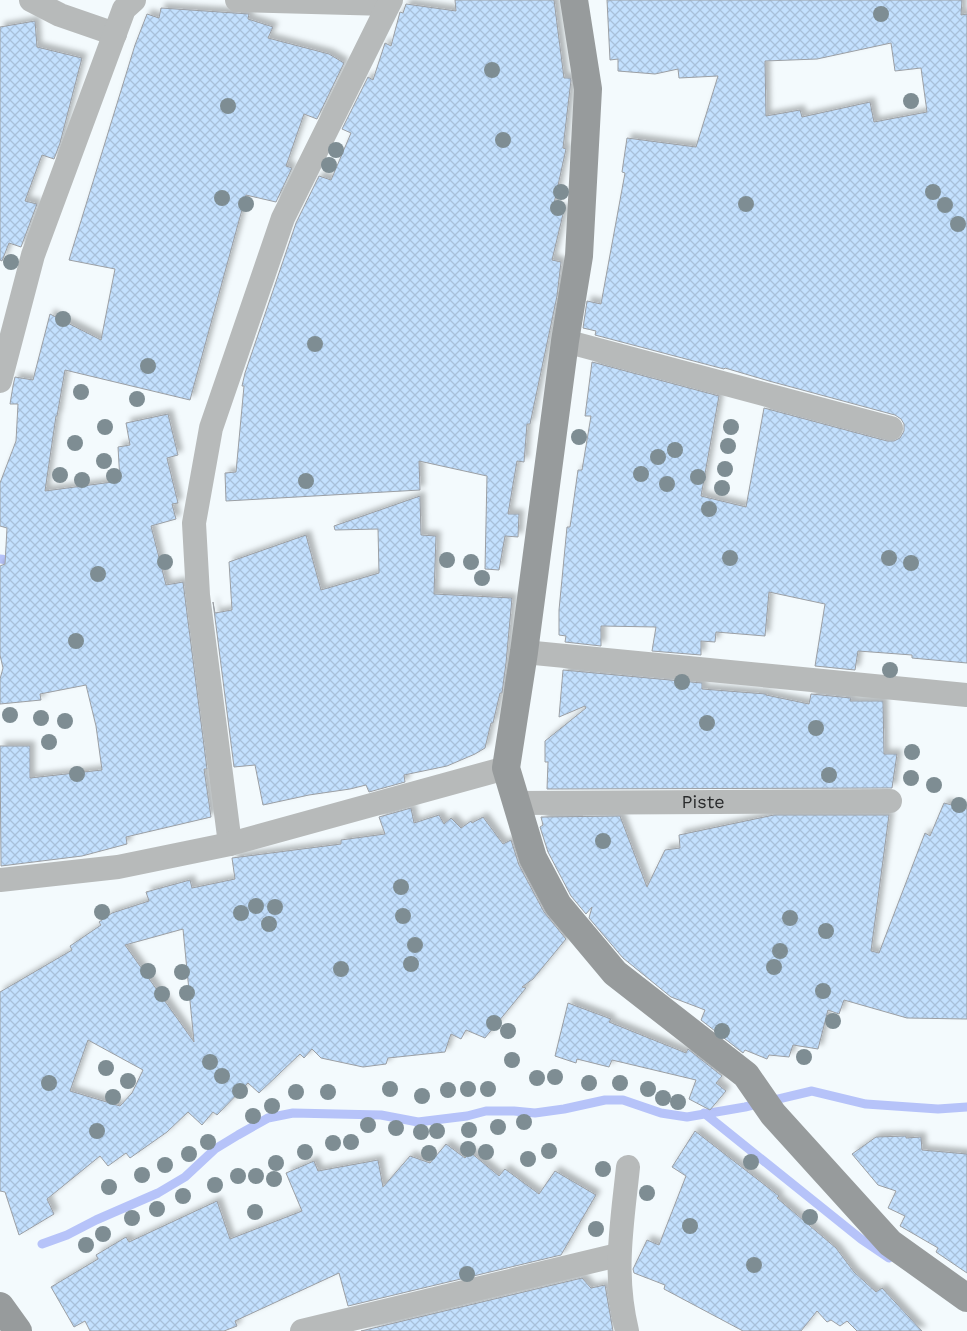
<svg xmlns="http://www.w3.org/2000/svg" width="967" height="1331" font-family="'Work Sans',sans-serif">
<defs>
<pattern id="building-cross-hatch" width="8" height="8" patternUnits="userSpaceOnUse" patternTransform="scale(1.25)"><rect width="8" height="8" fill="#c3e0fe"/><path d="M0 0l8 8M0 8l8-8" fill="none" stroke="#a8c0da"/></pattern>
<filter id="shadow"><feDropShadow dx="4.5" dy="-4.5" stdDeviation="2.5" flood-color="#0004"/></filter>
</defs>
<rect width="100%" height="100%" fill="#f3fafd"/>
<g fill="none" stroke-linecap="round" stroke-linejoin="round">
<path stroke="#b6c3f9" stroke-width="9" d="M0 559 17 561
M704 1113 861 1239 889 1258
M42 1244 67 1235 96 1220 158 1193 185 1177 215 1149 238 1135 268 1118 293 1113 381 1115 418 1122 467 1116 486 1111H514L535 1113 564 1109 605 1100H623L661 1113 687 1117 745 1107 812 1091 866 1104 938 1109 967 1107"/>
</g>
<path fill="url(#building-cross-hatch)" stroke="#9b9fa4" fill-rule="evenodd" filter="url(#shadow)" d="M455 0H554L564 78H570L571 80 563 148 566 149 553 208 564 210 552 260 561 262 557 296 530 424H527L524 462 517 461 508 514H519L518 537 505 536 499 570 485 569 487 476 419 461 420 490 226 501 225 473 236 472 244 386H242L245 373 296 223 319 176 331 180 351 133 342 129 368 77 373 80 385 43 391 46 400 12 403 13 406 4 456 11Z
M607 0H962L961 15 967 14V663L912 658V655L858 651 855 670 815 666 825 604 769 592 765 636 716 632 715 642 701 641V655L652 651 656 627 601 626V646L565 642 566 636 559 635V610L567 527H570L578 470H582L591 416H585L592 362 719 396 701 496 746 507 764 408 887 441H894L900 438 904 431V424L901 419 895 415 769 381 725 368 724 369 595 335 596 331 583 328 587 301 601 304 625 173 622 172 627 138 696 147 718 76 679 78 678 69 655 74 618 71V59L610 60ZM891 43 895 71 921 68 927 112 874 122 870 102 802 117 800 110 766 116 765 61 817 59Z
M161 8 249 14 248 19 273 27 268 38 329 54 344 63 317 119 304 114 286 166 292 168 276 202 246 195 190 400 65 370 57 416H56L45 491 120 481 118 447 130 445 126 423 168 414 178 455 167 458 178 503 172 504 176 519 151 526 166 585 183 582 207 769H204L211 817 126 837 127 844 82 856 1 866 0 746H30V778L102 770 96 726 86 685 40 694 41 700 0 704V679L3 668 0 655V566L5 564 7 528 0 526V483L16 441 18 404H10L13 386 15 377 33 380 50 314 101 340 115 269 69 260 135 45 147 14 159 18Z
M35 21 37 47 82 58 60 143 54 159 42 155 25 201 37 204 21 247 9 243 2 261 0 260V27Z
M420 496 421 535 436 536 434 594 512 598 506 663 502 693H500L493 723H491L485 748 475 754 447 766 404 775 405 782 369 792 366 785 350 789 309 795 263 805 255 765 234 767 213 602 215 613 232 610 229 562 306 535 321 590 379 573 378 529 335 530 334 526Z
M563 670 702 683V689L766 694V695L809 704 811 694 851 698 850 701H883L884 754H897L892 788 547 789 548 762H545V741L586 708 585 706 559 717Z
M944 803 967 809V1019L907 1018 844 1000 839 1014 828 1010 818 1049 793 1045 789 1057 769 1055 767 1059 745 1050 743 1053 701 1020 705 1010 671 997 623 958 589 918 592 907 586 914 571 896 548 852 540 827 543 825 541 817H544L620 816 647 887 665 850 680 848 679 835 774 815H889L871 951 879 953 925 833 930 836Z
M411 808 414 823 439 815 444 824 451 818 461 828 471 821 472 823 483 817 503 844 511 840 519 865 544 912 566 939 533 979 522 987 526 988 485 1038 466 1030 461 1039 451 1034 445 1052 388 1058 386 1064 363 1067 321 1058 312 1049 304 1058 300 1054 259 1093 248 1083 217 1115 213 1112 202 1125 188 1112 167 1132 130 1158 126 1153 108 1166 100 1156 47 1199 54 1214 19 1235 5 1192 0 1191V992L72 950 70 946 101 925 99 922 112 913 149 901 146 892 190 880 192 888 235 879 232 858 341 844V840L385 834 379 817ZM183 929 194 1042 125 945ZM88 1040 143 1070 132 1093 120 1106 70 1091Z
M568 1003 611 1019 609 1022 686 1053 688 1049 722 1076 716 1083 726 1091 710 1110 689 1099 696 1080 612 1060 609 1067 577 1059 576 1063 555 1056Z
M695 1131 779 1196 777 1198 836 1248 854 1272 876 1292 882 1288 922 1331H857L847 1321 840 1326 831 1320 827 1322 817 1311 801 1331H743L664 1289 665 1285 634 1273 633 1269 647 1240 659 1245 686 1176 672 1167Z
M906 1136V1138L921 1137 922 1150 967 1154V1273L936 1252 938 1248 900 1226 905 1216 888 1208 896 1191 878 1185 852 1154 876 1137Z
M446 1144 465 1158 470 1152 499 1176 505 1169 539 1194 555 1171 596 1195 561 1255 348 1306 339 1273 235 1321 237 1326 224 1331H90L85 1321 74 1327 51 1287 98 1259 96 1255 126 1237 129 1242 217 1201 230 1239 302 1211 286 1173 314 1161 318 1171 378 1160 383 1187 410 1156 430 1163Z
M582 1278 591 1288 605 1285 613 1331H361Z"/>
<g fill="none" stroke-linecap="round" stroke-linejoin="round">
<g stroke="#b7baba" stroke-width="24">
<path d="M31 0 60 15 115 34"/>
<path d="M237 0 388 4"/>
<path d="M565 341 891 428"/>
<path d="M0 381 33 255 124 9 134 0"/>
<path d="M524 652 967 695"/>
<path id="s1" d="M517 803 890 801"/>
<path d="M230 844 198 595 194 523 211 428 283 218 391 0"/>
<path d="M0 880 118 867 230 844 506 768"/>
<path d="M302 1331 618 1255"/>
<path d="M627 1331C613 1273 622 1225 628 1167"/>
</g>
<path stroke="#979b9c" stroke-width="28" d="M574 0 588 89 579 256 565 341 524 652 506 768 533 858 558 905 615 973 746 1075 773 1114 890 1243 967 1298
M0 1306 18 1331"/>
</g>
<g fill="#7e8d93">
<circle cx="881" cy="14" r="8"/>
<circle cx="492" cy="70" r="8"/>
<circle cx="911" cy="101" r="8"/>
<circle cx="228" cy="106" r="8"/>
<circle cx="503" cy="140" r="8"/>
<circle cx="336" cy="150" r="8"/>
<circle cx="329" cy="165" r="8"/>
<circle cx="561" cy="192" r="8"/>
<circle cx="933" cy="192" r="8"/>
<circle cx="222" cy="198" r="8"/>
<circle cx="246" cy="204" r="8"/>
<circle cx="746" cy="204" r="8"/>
<circle cx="945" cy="205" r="8"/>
<circle cx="558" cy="208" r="8"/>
<circle cx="958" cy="224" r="8"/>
<circle cx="11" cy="262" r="8"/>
<circle cx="63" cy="319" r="8"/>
<circle cx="315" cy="344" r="8"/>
<circle cx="148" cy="366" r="8"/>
<circle cx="81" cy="392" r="8"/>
<circle cx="137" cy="399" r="8"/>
<circle cx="105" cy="427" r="8"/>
<circle cx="731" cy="427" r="8"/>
<circle cx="579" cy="437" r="8"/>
<circle cx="75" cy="443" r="8"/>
<circle cx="728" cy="446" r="8"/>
<circle cx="675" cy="450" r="8"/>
<circle cx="658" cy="457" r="8"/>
<circle cx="104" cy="461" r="8"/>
<circle cx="725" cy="469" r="8"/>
<circle cx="641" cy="474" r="8"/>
<circle cx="60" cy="475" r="8"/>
<circle cx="114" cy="476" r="8"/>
<circle cx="698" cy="477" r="8"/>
<circle cx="82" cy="480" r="8"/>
<circle cx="306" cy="481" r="8"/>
<circle cx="667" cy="484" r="8"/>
<circle cx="722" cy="488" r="8"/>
<circle cx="709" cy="509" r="8"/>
<circle cx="730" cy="558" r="8"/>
<circle cx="889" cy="558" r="8"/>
<circle cx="447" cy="560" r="8"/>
<circle cx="165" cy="562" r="8"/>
<circle cx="471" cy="562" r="8"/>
<circle cx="911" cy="563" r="8"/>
<circle cx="98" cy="574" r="8"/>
<circle cx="482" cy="578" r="8"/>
<circle cx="76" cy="641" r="8"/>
<circle cx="890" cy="670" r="8"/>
<circle cx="682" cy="682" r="8"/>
<circle cx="10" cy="715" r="8"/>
<circle cx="41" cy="718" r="8"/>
<circle cx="65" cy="721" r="8"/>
<circle cx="707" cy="723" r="8"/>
<circle cx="816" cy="728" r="8"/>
<circle cx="49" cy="742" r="8"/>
<circle cx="912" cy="752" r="8"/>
<circle cx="77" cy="774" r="8"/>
<circle cx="829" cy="775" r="8"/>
<circle cx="911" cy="778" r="8"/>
<circle cx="934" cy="785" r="8"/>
<circle cx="959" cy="805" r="8"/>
<circle cx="603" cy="841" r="8"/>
<circle cx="401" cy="887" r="8"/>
<circle cx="256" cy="906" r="8"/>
<circle cx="275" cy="907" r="8"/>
<circle cx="102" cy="912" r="8"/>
<circle cx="241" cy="913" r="8"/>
<circle cx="403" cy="916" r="8"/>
<circle cx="790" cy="918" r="8"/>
<circle cx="269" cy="924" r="8"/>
<circle cx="826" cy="931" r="8"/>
<circle cx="415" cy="945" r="8"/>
<circle cx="780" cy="951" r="8"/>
<circle cx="411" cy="964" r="8"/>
<circle cx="774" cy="967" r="8"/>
<circle cx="341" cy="969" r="8"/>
<circle cx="148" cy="971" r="8"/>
<circle cx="182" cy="972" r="8"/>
<circle cx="823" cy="991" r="8"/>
<circle cx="187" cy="993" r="8"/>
<circle cx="162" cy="994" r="8"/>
<circle cx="833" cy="1021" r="8"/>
<circle cx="494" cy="1023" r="8"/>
<circle cx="508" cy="1031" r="8"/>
<circle cx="722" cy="1031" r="8"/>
<circle cx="804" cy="1057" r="8"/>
<circle cx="512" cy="1060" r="8"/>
<circle cx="210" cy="1062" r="8"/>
<circle cx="106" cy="1068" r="8"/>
<circle cx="222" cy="1076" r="8"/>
<circle cx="555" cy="1077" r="8"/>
<circle cx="537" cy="1078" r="8"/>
<circle cx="128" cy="1081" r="8"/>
<circle cx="49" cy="1083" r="8"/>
<circle cx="589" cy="1083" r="8"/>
<circle cx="620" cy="1083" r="8"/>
<circle cx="390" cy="1089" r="8"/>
<circle cx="468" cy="1089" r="8"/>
<circle cx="488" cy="1089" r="8"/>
<circle cx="648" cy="1089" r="8"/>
<circle cx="448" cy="1090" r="8"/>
<circle cx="240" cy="1091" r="8"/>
<circle cx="296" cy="1092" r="8"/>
<circle cx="328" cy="1092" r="8"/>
<circle cx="422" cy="1096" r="8"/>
<circle cx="113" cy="1097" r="8"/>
<circle cx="663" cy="1098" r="8"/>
<circle cx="678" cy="1102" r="8"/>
<circle cx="272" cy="1106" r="8"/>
<circle cx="253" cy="1116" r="8"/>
<circle cx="524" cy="1122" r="8"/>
<circle cx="368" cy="1125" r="8"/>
<circle cx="498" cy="1127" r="8"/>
<circle cx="396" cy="1128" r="8"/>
<circle cx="469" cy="1130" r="8"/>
<circle cx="97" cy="1131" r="8"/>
<circle cx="437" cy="1131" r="8"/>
<circle cx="421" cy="1132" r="8"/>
<circle cx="208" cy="1142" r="8"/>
<circle cx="351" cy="1142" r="8"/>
<circle cx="333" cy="1143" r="8"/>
<circle cx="468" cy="1149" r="8"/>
<circle cx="549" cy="1151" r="8"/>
<circle cx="305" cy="1152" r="8"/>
<circle cx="486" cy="1152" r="8"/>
<circle cx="429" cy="1153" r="8"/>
<circle cx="189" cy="1154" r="8"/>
<circle cx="528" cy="1159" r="8"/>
<circle cx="751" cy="1162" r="8"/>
<circle cx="276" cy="1163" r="8"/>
<circle cx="165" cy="1165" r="8"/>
<circle cx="603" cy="1169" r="8"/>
<circle cx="142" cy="1175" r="8"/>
<circle cx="238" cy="1176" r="8"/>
<circle cx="256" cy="1176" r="8"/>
<circle cx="274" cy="1179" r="8"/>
<circle cx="215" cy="1185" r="8"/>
<circle cx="109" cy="1187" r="8"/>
<circle cx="647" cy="1193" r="8"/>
<circle cx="183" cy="1196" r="8"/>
<circle cx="157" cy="1209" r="8"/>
<circle cx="255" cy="1212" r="8"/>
<circle cx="810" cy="1217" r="8"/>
<circle cx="132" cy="1218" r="8"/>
<circle cx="690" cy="1226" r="8"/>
<circle cx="596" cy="1229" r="8"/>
<circle cx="103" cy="1234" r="8"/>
<circle cx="86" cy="1245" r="8"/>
<circle cx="754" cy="1265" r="8"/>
<circle cx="467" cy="1274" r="8"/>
</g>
<g text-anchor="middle" stroke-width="4.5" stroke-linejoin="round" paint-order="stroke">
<g font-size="18" fill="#292b2c" stroke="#fff">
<text dy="6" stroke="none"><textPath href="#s1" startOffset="186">Piste</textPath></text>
</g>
</g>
</svg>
